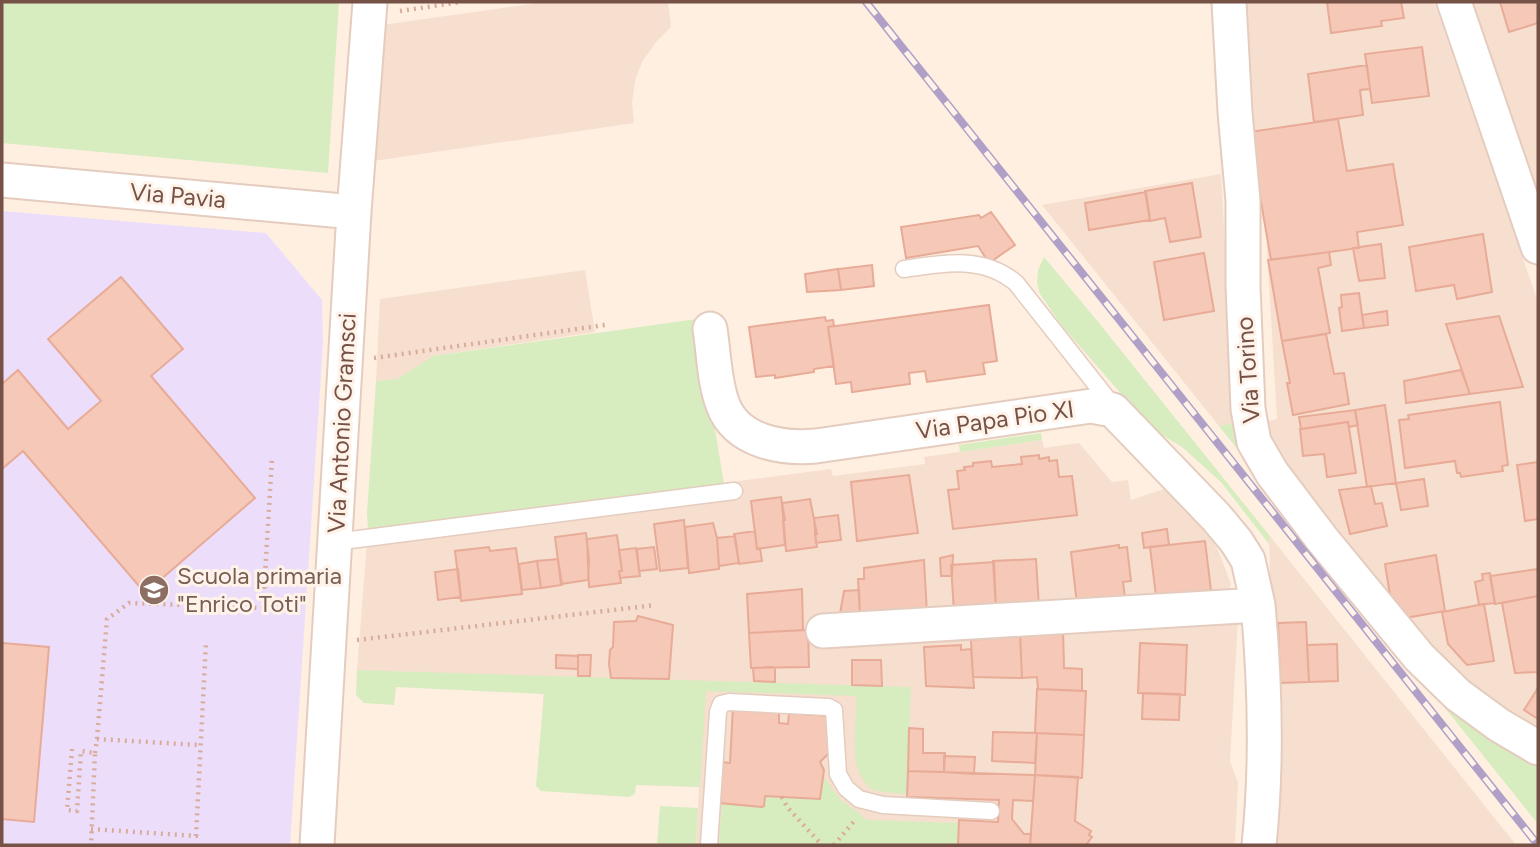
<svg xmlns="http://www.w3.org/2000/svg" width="1540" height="847" font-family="Figtree,sans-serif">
<rect width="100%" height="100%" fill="#feefe1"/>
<path fill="#f6dfcf" d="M545 2H668L671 27 656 42 642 62 635 81 632 103 634 123 367 162 375 26Z
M1247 2H1434L1538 302V736L1470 693 1357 560 1356 554 1307 495 1282 472 1265 422 1277 419 1266 232 1249 132 1243 6Z
M1470 2H1538V187L1533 183Z
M1221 174 1235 423 1219 426 1042 205Z
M585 270 595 332 433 356 397 379 376 381 380 299Z
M1042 440 1044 448 1079 443 1112 482 1128 480 1131 500 1170 487 1197 515 1218 550 1231 584 1227 595 1238 620 1230 761 1238 783 1235 845H696L699 787 537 781 545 677 357 670 368 529 831 469 833 476 925 464 924 457Z
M1269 535 1516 845H1271L1273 683Z"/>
<path fill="#ecdefa" d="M2 211 266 233 322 300 323 344 290 845H2Z"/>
<path fill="#d7ecbf" d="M2 2H339L328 173 2 143Z
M1044 257 1099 323 1269 535V544L1221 482 1182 447 1162 435 1145 421 1062 326 1040 294 1037 283 1038 270Z
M697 319 724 484 368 529 367 513 376 381 397 379 433 356Z
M1235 423 1481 727 1538 768V824L1219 426Z
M1041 433 1042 440 960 452 959 445Z
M357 670 911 687 907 795 872 790C845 767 858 727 856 696L706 691 700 787 636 785 635 794 629 797 541 791 536 786 544 694 396 687 394 705 364 703 356 695Z
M824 777 841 800 868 820 959 823 958 845H719L722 803 761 807 764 805 765 796 819 799Z
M660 806 698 808 696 845H657Z"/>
<path fill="#f5c8b7" stroke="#e8ab97" stroke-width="2" d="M1327 2H1401L1404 18 1381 21 1382 26 1331 33Z
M1500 2H1538V23L1509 32Z
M1422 47 1429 96 1372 103 1365 54Z
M1367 65 1370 89 1360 90 1363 115 1314 122 1308 74Z
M1338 119 1347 171 1393 164 1403 225 1357 232 1359 248 1271 260 1249 132Z
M1192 183 1201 237 1170 242 1165 218 1150 221 1145 191Z
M1146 192 1150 220 1089 230 1085 203Z
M991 212 1015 245 989 263 978 246 906 258 901 227 979 215 981 218Z
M1483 234 1492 292 1457 299 1454 285 1416 291 1409 247Z
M1381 244 1385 278 1359 281 1353 248Z
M1329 252 1331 265 1318 268 1330 333 1282 341 1268 260Z
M1204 253 1214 311 1164 320 1154 262Z
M872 265 874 286 841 290 838 269Z
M838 269 841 290 807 292 805 274Z
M121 277 183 349 151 376 255 498 145 593 23 451 2 469V384L18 370 68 429 101 401 48 339Z
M1359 293 1364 328 1342 331 1339 308 1342 307 1341 295Z
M989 305 997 361 983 363 985 374 927 382 925 371 909 373 910 384 852 392 851 382 836 384 828 327Z
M1387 311 1388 325 1364 328 1362 315Z
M1499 316 1523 387 1470 394 1446 324Z
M825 317 826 321 833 320 834 326 828 327 834 366 814 369V372L775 378V375L756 377 749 327Z
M1326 334 1334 374 1344 373 1349 404 1293 415 1287 383H1290L1282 341Z
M1461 370 1470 394 1406 403 1404 381Z
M1500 402 1508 465 1502 466 1503 471 1461 477 1460 473H1457L1455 461 1405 468 1399 420 1409 419 1408 415Z
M1385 405 1396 483 1367 487 1355 410Z
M1355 410 1358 425 1349 427 1348 422 1301 429 1299 417Z
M1348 422 1356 473 1327 477 1324 454 1303 456 1300 429Z
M1039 455V459L1049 457V461L1057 460 1059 477 1072 476 1077 515 953 529 948 490 959 489 957 471 965 470 964 467 973 466V463L991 461 992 467 1022 464 1021 457Z
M1538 462V519L1525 521 1517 465Z
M909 475 918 533 857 541 851 482Z
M1424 479 1428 506 1401 510 1396 483Z
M1371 486 1375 504 1382 503 1387 526 1350 534 1339 490Z
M781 497 785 520 783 521 785 545 757 549 751 501Z
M810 499 817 534H815L817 547 786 551 782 503Z
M838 515 841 540 816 543 814 518Z
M684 520 688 568 660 571 654 524Z
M713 523 717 538 719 569 689 573 685 527Z
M1167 529 1169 545 1144 548 1142 533Z
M755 531 757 549 760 548 762 561 739 564 734 534Z
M586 533 589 559 588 580 561 584 555 537Z
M617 535 622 571H619L621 583 589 587 587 539Z
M735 536 739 563 719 566 717 538Z
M1205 541 1211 590 1156 596 1150 547Z
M1119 545V548L1127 547 1131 581 1123 582 1125 598 1077 604 1071 552Z
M489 547 490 551 516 548 522 594 461 601 455 551Z
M654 547 657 569 639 571 637 549Z
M636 548 640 576 620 578 619 571H622L619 550Z
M953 555 952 576H941L940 558Z
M1436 555 1445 611 1394 620 1385 564Z
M558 559 562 585 541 588 537 561Z
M1036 559 1039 607 996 609 993 561Z
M924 560 927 614 860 616 858 579H864V568Z
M537 561 541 588 522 590 519 564Z
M994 562 996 609 954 612 951 565Z
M458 569 461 597 438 600 435 572Z
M1538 569V596L1495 604 1490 576Z
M1490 573 1495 603 1479 605 1475 582 1483 580 1482 574Z
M802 589 803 630 749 633 747 594Z
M859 590 860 613 840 614 844 591Z
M1538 596V672L1515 673 1502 603Z
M1484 604 1494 661 1467 665 1448 644 1442 612Z
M638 616 673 625 669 679 611 678 609 664 610 650 613 647 614 622 636 621Z
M1306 622 1309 682 1280 683 1278 623Z
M1063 629 1064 668 1082 669V691L1038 689 1037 677 1022 678 1020 632Z
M808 630 809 667 751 668 749 633Z
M1020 635 1022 678 973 677 971 640Z
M2 643 49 647 34 822 2 819Z
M1140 643 1187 645 1185 695 1138 693Z
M1337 644 1338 681 1309 682 1307 645Z
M961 645V650L971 649 974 688 926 686 924 647Z
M556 655 578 656V669L556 668Z
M578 655H591L590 676H578Z
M852 660H881L882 686 852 685Z
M772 667 775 668V682L754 681 753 668Z
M1538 688V719L1524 710Z
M1037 689 1086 691 1084 735 1035 733Z
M1143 693 1180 694 1179 720 1142 719Z
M733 707 779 708V723L788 724 789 713 830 716V752L820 762 824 770 820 799 765 796 764 806 762 807 719 803 721 762 730 763Z
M909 728 923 729V753H945L944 772 908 771Z
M993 732 1037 733 1035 763 992 761Z
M1037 733 1084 735 1082 778 1035 775Z
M944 756 975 757 974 774 944 772Z
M908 771 1035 775 1033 801 1013 800 1012 819 1024 834H1031L1030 845H958L959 820 998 822 999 800 907 797Z
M1035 775 1078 777 1075 821 1091 831 1089 835 1092 837 1086 845H1030Z"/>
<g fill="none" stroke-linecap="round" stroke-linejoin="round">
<g stroke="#e4ccbf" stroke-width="19">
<path id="service" d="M904 269C943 263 983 255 1016 283L1113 406
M335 542 734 491
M709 845 718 712 721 704 729 702 828 707 834 710 838 774 846 788 859 799 883 805 991 811"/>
</g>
<g stroke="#e4ccbf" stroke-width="37">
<path id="minor" d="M1229 2 1235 112 1243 201V286L1248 409 1254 442 1272 473 1322 539 1419 657 1458 695 1499 725 1538 748
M1454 2 1538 247
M2 180 354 212
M710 329C714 354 714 382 723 405 737 442 782 449 816 446L1091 406 1113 410 1216 517 1236 541 1248 560 1258 605
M823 631 1258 605C1265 682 1267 768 1259 845
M317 845 354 212 370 2"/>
</g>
<path stroke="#d9ab9a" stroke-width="4.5" stroke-dasharray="2 5" stroke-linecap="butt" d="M400 11 461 2
M374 358 605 325
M357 640 656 605
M97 739 107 619 129 603 263 608 272 458
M72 749 67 810 77 811 81 751 95 753 91 845
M95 753 97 739 199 745
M782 797 787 807 822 845
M91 829 196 836 206 642
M834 845 856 819"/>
<use href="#service" stroke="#fff" stroke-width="16"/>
<use href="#minor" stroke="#fff" stroke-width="33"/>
<g stroke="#b0a0c7" stroke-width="8">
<path id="rail" d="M866 2 1538 845"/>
</g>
<use href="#rail" stroke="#fff3e9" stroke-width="5" stroke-dasharray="16" stroke-linecap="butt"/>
</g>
<defs>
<g id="school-disc" transform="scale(1.575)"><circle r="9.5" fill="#8d6e63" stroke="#fff3e9"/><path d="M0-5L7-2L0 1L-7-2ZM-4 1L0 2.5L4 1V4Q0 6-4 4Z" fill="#fff"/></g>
</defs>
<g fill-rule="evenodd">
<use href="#school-disc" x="154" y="590"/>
</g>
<g text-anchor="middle" stroke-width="6" stroke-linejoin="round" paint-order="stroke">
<g font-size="24" fill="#765146" stroke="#fff3e9">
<text transform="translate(178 196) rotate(5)" y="8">Via Pavia</text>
<text transform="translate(1248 370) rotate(-94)" y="8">Via Torino</text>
<text transform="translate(995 420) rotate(-8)" y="8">Via Papa Pio XI</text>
<text transform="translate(342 423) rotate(-87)" y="8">Via Antonio Gramsci</text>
</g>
<g font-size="24" fill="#785e54" stroke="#fff3e9" text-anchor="start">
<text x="177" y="584">Scuola primaria<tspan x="177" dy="28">"Enrico Toti"</tspan></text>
</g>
</g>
<rect width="1540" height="847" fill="none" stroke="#765146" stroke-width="7"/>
</svg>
